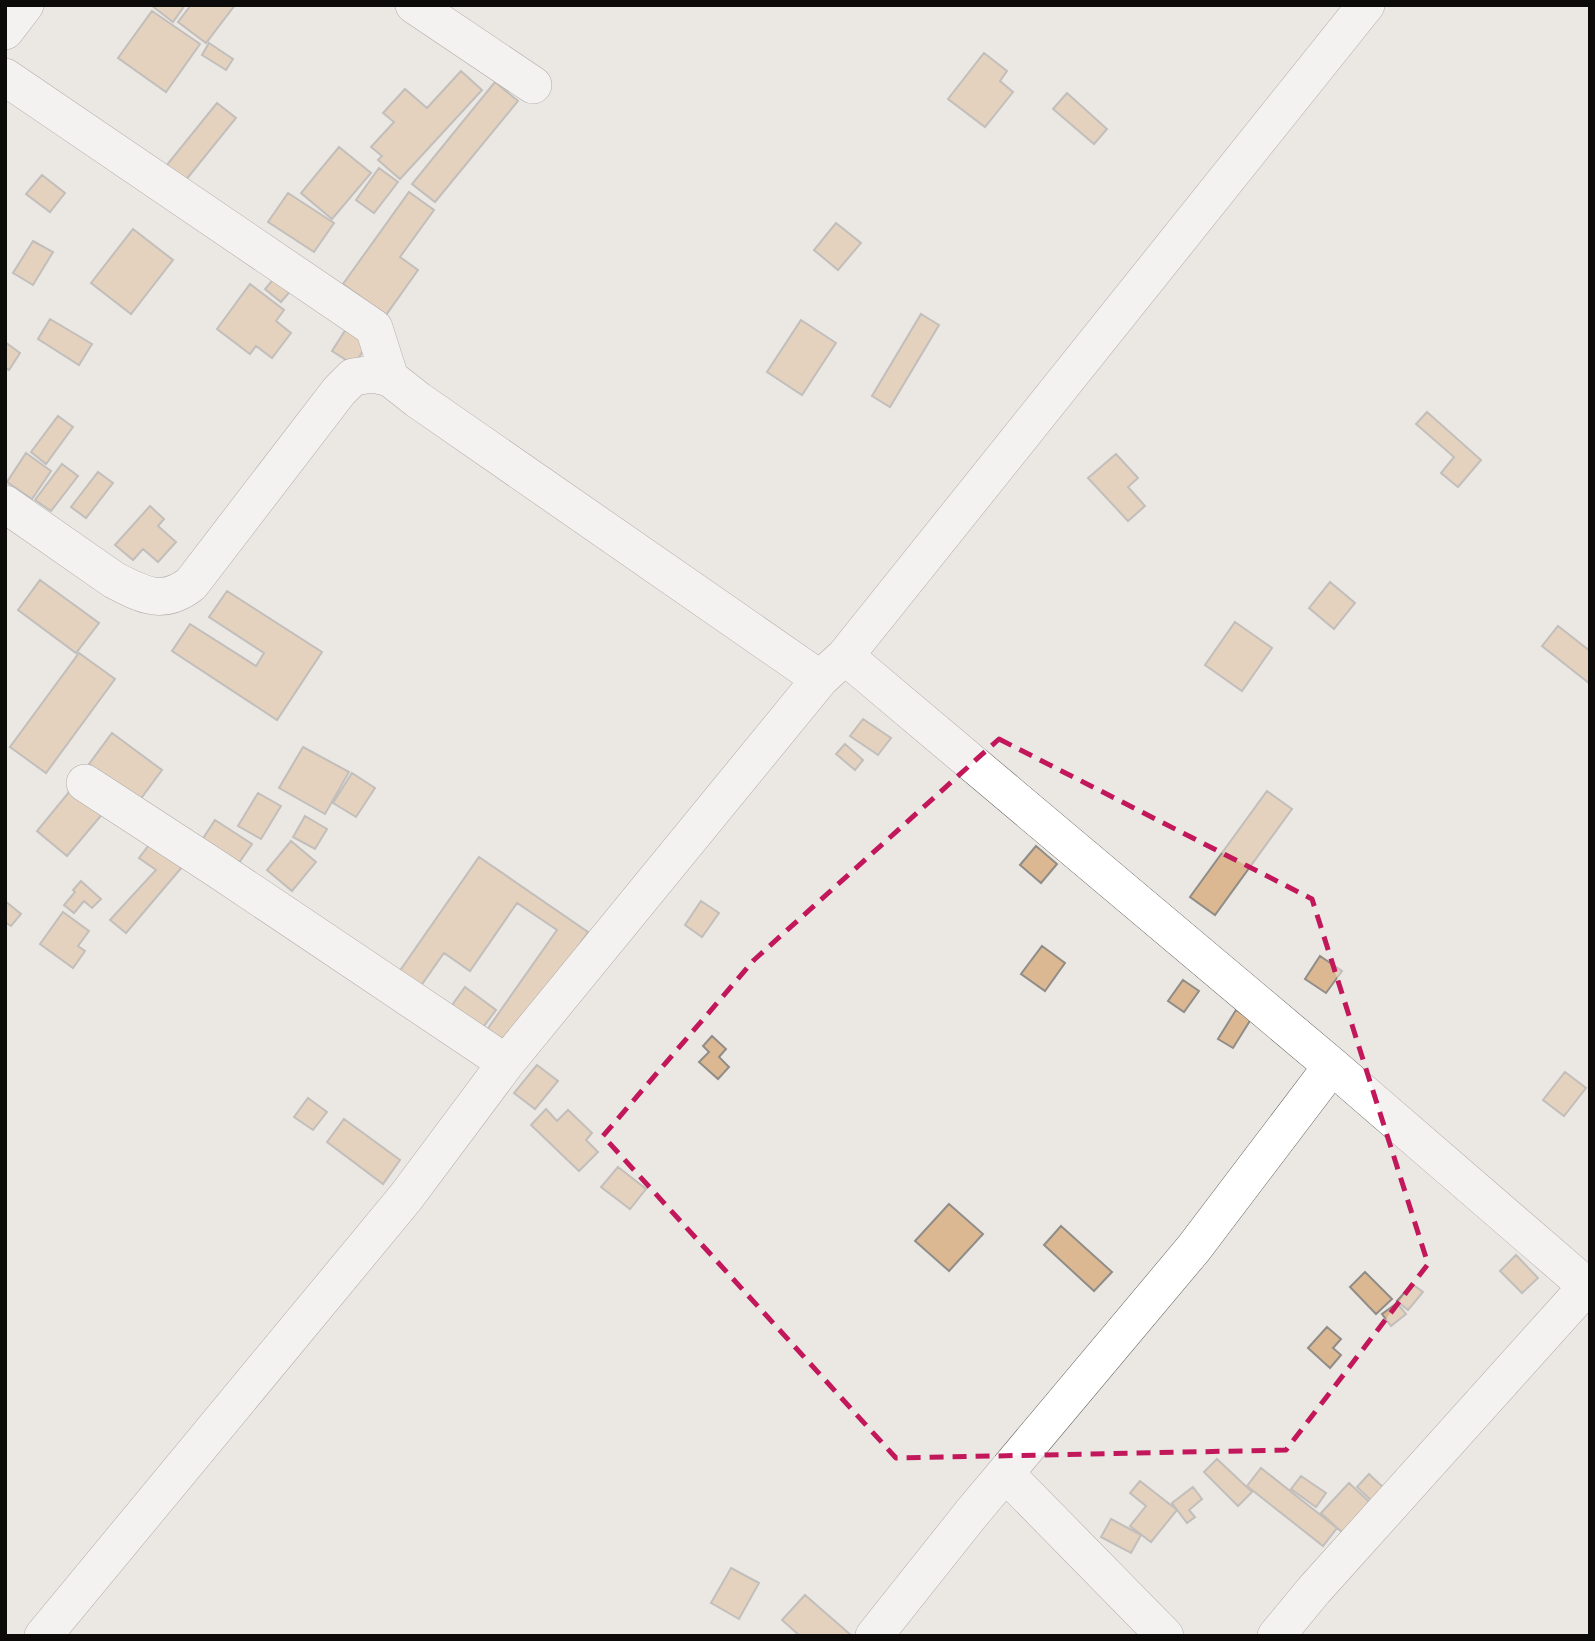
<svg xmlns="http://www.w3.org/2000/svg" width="1595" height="1641" font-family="Commissioner,sans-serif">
<rect width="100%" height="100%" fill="#ebe8e4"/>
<path fill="#dbb891" stroke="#908d89" stroke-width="2" d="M151 5H185L173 22Z
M191 5H235L206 43 178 22Z
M152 11 200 44 166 92 118 58Z
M209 43 233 59 226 70 202 55Z
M984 53 1007 71 1000 81 1013 92 985 127 948 99Z
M461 71 482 90 400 179 378 160 382 156 371 147 394 122 383 113 405 89 427 108Z
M495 82 518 101 435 202 412 184Z
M1067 93 1107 129 1094 144 1053 109Z
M217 103 236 118 185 181 166 166Z
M339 147 371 173 332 219 301 193Z
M379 168 398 182 374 213 356 200Z
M42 175 65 193 50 212 26 194Z
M409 192 434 210 400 257 418 270 386 315 343 284Z
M288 193 334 223 314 252 268 222Z
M836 223 861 243 838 270 814 250Z
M133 229 173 260 131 314 91 283Z
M33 241 53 252 33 285 13 273Z
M277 275 293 288 281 302 265 289Z
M250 284 284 310 276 321 291 333 272 358 256 346 250 354 217 329Z
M921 314 939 325 890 407 872 396Z
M50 319 92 344 79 365 38 339Z
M801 320 836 343 802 395 767 372Z
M348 326 370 340 354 365 332 351Z
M5 342 20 353 9 370 5 368Z
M1427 412 1481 460 1458 487 1441 473 1454 457 1416 424Z
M58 416 73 427 46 464 31 452Z
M26 453 51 471 32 499 7 482Z
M1116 454 1138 478 1128 487 1145 506 1128 521 1088 478Z
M62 464 78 476 51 511 35 500Z
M98 472 113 483 86 518 71 507Z
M150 506 164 519 158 526 176 542 158 562 143 549 133 560 115 545Z
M40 580 99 623 76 653 18 610Z
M1330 582 1355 603 1334 629 1309 608Z
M227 591 322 652 277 720 172 651 190 624 256 666 264 653 209 617Z
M1235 622 1272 648 1242 691 1205 665Z
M1558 626 1590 651V684L1542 646Z
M79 653 115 679 46 773 10 747Z
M863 719 891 738 878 755 850 736Z
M112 733 162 770 139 801 89 764Z
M845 744 863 760 855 770 836 754Z
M303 747 349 772 325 814 279 788Z
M352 773 375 788 356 817 333 803Z
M74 786 104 812 67 856 37 831Z
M1267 791 1292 809 1215 915 1190 897Z
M258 793 281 806 261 839 238 826Z
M305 816 327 829 315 849 293 837Z
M215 820 252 844 236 867 200 843Z
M152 841 182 867 126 933 110 920 156 870 139 858Z
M291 841 316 862 292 891 267 870Z
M1036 846 1057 864 1041 883 1020 865Z
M479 857 588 932 507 1050 484 1034 557 930 517 903 470 971 444 953 420 987 399 972Z
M81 881 101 899 92 908 84 901 74 913 64 905 75 892 73 890Z
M5 901 21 914 11 926 5 922Z
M701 901 719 913 702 937 685 925Z
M63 912 89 931 78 946 85 951 73 968 40 944Z
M1042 946 1065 963 1045 991 1021 974Z
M1320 956 1342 971 1326 993 1305 979Z
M1183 980 1199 991 1184 1012 1168 1001Z
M465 987 496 1010 481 1030 450 1008Z
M1236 1010 1251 1019 1233 1048 1218 1039Z
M712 1036 726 1049 719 1057 729 1067 718 1079 699 1062 709 1052 703 1046Z
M537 1065 558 1081 535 1109 514 1093Z
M1565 1072 1586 1088 1564 1116 1543 1100Z
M308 1098 327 1112 313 1130 294 1117Z
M546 1109 557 1121 568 1110 592 1133 586 1140 598 1152 579 1171 531 1125Z
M344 1119 400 1160 383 1184 327 1142Z
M618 1167 646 1189 630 1209 601 1187Z
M949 1204 983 1234 949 1271 915 1241Z
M1061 1226 1112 1272 1094 1291 1044 1245Z
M1516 1255 1538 1278 1522 1293 1500 1271Z
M1365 1272 1392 1299 1376 1314 1350 1287Z
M1412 1284 1423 1292 1408 1310 1397 1301Z
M1397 1303 1406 1314 1391 1326 1382 1314Z
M1327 1327 1341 1339 1333 1348 1341 1355 1330 1368 1308 1348Z
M1217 1459 1252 1492 1238 1506 1204 1472Z
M1261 1468 1337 1528 1323 1546 1247 1486Z
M1369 1474 1387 1491 1375 1504 1357 1487Z
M1301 1476 1326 1493 1316 1507 1291 1489Z
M1140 1481 1177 1510 1151 1542 1130 1526 1146 1506 1130 1493Z
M1349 1483 1379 1511 1345 1535 1321 1513Z
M1193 1487 1202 1499 1189 1510 1195 1517 1187 1523 1172 1503Z
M1111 1519 1141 1535 1131 1553 1101 1537Z
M731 1568 759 1583 739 1619 711 1603Z
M805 1595 852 1636H800L782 1620Z"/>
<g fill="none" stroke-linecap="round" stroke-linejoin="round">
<g stroke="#666360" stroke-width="38">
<path id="minor" d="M414 5 533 85
M5 31 25 5
M5 77 374 328 390 378
M5 504 114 580C143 595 163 606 191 584L339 391 353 377 373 374 390 378 418 400 820 679
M845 656 1332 1066 1590 1289
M85 783 217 869 506 1063
M1006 1474 1165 1636
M43 1636 406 1197 506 1063 820 679 845 656 1366 5
M874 1636 971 1514 1194 1248 1332 1066
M1276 1636 1314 1590 1590 1283"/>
</g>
<use href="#minor" stroke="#fff" stroke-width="37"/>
</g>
<path d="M0 0H1595V1641H0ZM999 739 1312 899 1428 1264 1286 1450 896 1458 603 1136 754 960Z" fill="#ebe8e4" fill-opacity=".55" fill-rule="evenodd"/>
<path fill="none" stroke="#c2185b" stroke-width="5" stroke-dasharray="14 9" stroke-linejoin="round" d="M999 739 1312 899 1428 1264 1286 1450 896 1458 603 1136 754 960Z"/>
<rect width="1595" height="1641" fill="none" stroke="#0d0b0a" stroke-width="14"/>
</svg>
